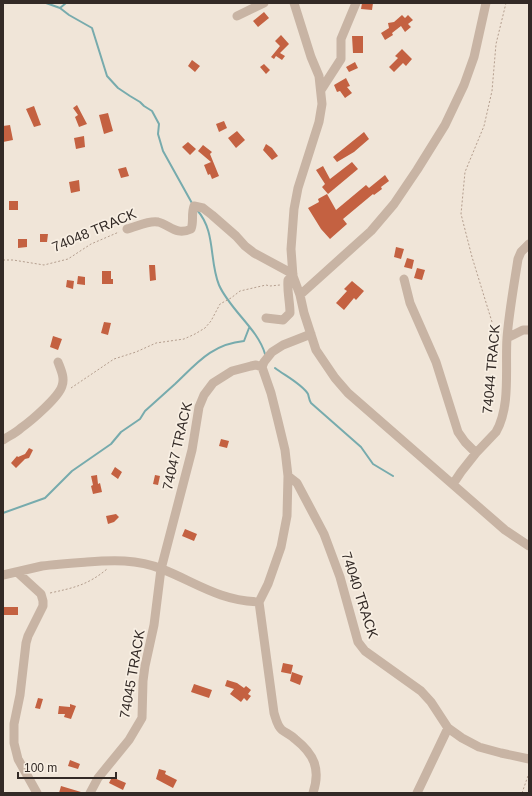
<svg xmlns="http://www.w3.org/2000/svg" width="532" height="796" font-family="Arial,sans-serif">
<rect width="100%" height="100%" fill="#f0e5d8"/>
<g fill="none" stroke-linecap="round" stroke-linejoin="round">
<path stroke="#77abad" stroke-width="2" d="M46 3 60 8 69 15 92 28 107 76 118 88 130 96 140 102 144 106 152 111 159 124 158 134 163 151 193 205
M60 8 66 3
M197 210C216 231 209 261 219 285 230 310 258 329 265 354
M275 368C284 375 302 384 308 394 309 397 309 400 311 403L361 447 373 464 393 476
M3 513 45 498 72 471 111 444 121 432 140 419 145 411C155 402 165 393 175 384 197 363 212 344 244 341L249 328"/>
</g>
<path fill="#c46141" d="M362 3H373L372 10 361 9Z
M264 12 269 18 258 27 253 21Z
M402 15 405 18 408 15 413 20 408 24 411 27 405 32 401 26 392 33 393 35 385 40 381 33 389 28 388 23 394 22Z
M281 35 289 44 280 53 285 56 282 60 276 56 274 59 271 57 280 46 275 41Z
M352 36H363V53H353Z
M402 49 412 59 406 66 403 63 394 72 389 67 398 58 395 56Z
M192 60 200 66 195 72 188 66Z
M355 62 358 68 349 72 346 67Z
M264 64 270 70 266 74 260 67Z
M346 78 350 86 347 87 352 93 345 98 340 91 337 92 334 85Z
M77 105 87 124 79 127 75 117 78 115 73 108Z
M34 106 41 125 34 127 26 109Z
M108 113 113 131 104 134 99 115Z
M224 121 227 128 219 132 216 124Z
M10 125 13 140 3 142V126Z
M237 131 245 140 236 148 228 138Z
M364 132 369 139 354 152 337 162 333 157Z
M84 136 85 147 76 149 74 138Z
M188 142 196 149 190 155 182 147Z
M266 144 272 148 278 156 272 160 263 150Z
M203 145 212 152 210 154 219 176 212 179 210 174 208 175 204 165 211 162 198 151Z
M352 162 358 169 328 194 322 187 325 184 316 170 323 166 330 179Z
M126 167 129 176 121 178 118 169Z
M385 175 389 181 381 187 382 189 374 195 373 194 343 219 347 224 330 239 321 229 308 208 319 202 318 199 327 194 336 210 366 185 369 188Z
M79 180 80 191 71 193 69 182Z
M9 201H18V210H9Z
M40 234H48L47 242H40Z
M18 239H27V247L18 248Z
M396 247 404 249 401 259 394 257Z
M407 258 414 260 412 269 404 267Z
M149 265H155L156 280 150 281Z
M417 268 425 270 422 280 414 278Z
M102 271H111V279H113V284H102Z
M78 276 85 277V285L77 284Z
M67 280 74 281 73 289 66 287Z
M352 281 364 291 356 300 354 298 344 310 336 303 347 291 344 289Z
M104 322 111 323 108 335 101 333Z
M53 336 62 339 58 350 50 347Z
M221 439 229 441 227 448 219 446Z
M29 448 33 450 29 458 25 459 16 468 11 463 17 456 18 457 25 454Z
M115 467 122 472 118 479 111 474Z
M97 475 98 484 100 483 102 492 93 494 91 486 93 485 91 476Z
M155 475 160 476 158 485 153 484Z
M116 514 119 517 114 522 108 524 106 516Z
M185 529 197 534 194 541 182 536Z
M4 607H18V615H4Z
M283 663 293 665 291 674 281 672Z
M292 672 303 676 300 685 290 681Z
M227 680 237 683 244 688 246 686 251 690 248 694 251 696 247 701 244 698 241 702 230 694 234 689 225 686Z
M194 684 212 690 209 698 191 692Z
M38 698 43 699 40 709 35 708Z
M70 704 76 706 71 719 64 717 65 714H58L59 706 70 707Z
M70 760 80 764 78 769 68 766Z
M159 769 166 771 165 774 177 780 173 788 156 779Z
M112 777 126 783 123 790 109 783Z
M61 786 81 792V793H59Z"/>
<g fill="none" stroke-linecap="round" stroke-linejoin="round">
<path stroke="#b49e8e" stroke-width="1" stroke-dasharray="2 2" stroke-linecap="butt" d="M3 260H13L44 265 68 259 91 244 119 232
M492 322 472 257 461 214 465 172 484 126 492 91 496 44 506 3
M71 388 114 359 136 352 156 343 184 339 195 334 205 328 211 321 220 304 231 298 240 291 266 285 270 286 280 285
M50 593C73 588 88 585 107 569
M522 793 529 773"/>
<path stroke="#c8b4a4" stroke-width="9" d="M294 3 311 57 319 76 322 104 319 122 298 188 294 209 291 249 293 276 300 295 304 313 316 350 335 378 348 393 505 530 529 546
M237 16 264 3
M321 90 341 59V39L356 3
M127 229C136 227 149 220 158 222 170 225 176 236 191 229 194 222 191 214 194 206L203 208 212 215 236 236 245 246 254 253 293 274
M404 279 410 303 436 362 458 432 465 442 476 453
M300 295 371 231 394 204 417 170 445 125 464 85 474 57 486 3
M266 318 283 320 290 313C290 302 287 292 288 280L293 276
M311 334 283 345 272 352 264 362 262 367 271 393 278 421 285 450 288 476 287 516 281 547 268 584 259 602 274 713C276 719 277 726 282 730 286 733 291 735 295 739 314 754 321 769 313 793
M507 338 523 330H529
M3 440C9 436 16 433 21 428 31 421 59 397 62 386 65 378 61 370 58 362
M288 476 297 483 324 534 340 577 358 642 365 651 421 691 431 702 448 728 462 738 479 747 501 753 529 759
M453 484 461 472 476 453 496 432C511 406 505 368 507 338 509 312 514 285 518 259L521 252 529 244
M17 572 41 594 43 601V606L28 636 26 643 20 695 14 724V743L18 759 37 793
M3 575C16 572 29 569 42 566 56 564 72 563 87 562 112 560 137 559 162 569 197 583 218 600 259 602
M90 793 98 778 129 740 142 718 143 681 145 666 154 625 161 569 192 450 199 407 204 395 213 383 232 371 251 366 256 365 262 367
M417 793 448 728"/>
</g>
<g text-anchor="middle" stroke-width="3.5" stroke-linejoin="round" paint-order="stroke">
<g font-size="14" fill="#332a26" stroke="#f8efe3">
<text transform="translate(94 230) rotate(-23)" y="5">74048 TRACK</text>
<text transform="translate(491 369) rotate(-85)" y="5">74044 TRACK</text>
<text transform="translate(177 446) rotate(-77)" y="5">74047 TRACK</text>
<text transform="translate(360 595) rotate(72)" y="5">74040 TRACK</text>
<text transform="translate(132 674) rotate(-80)" y="5">74045 TRACK</text>
</g>
</g>
<rect width="532" height="796" fill="none" stroke="#332a26" stroke-width="8"/>
<path d="M18 772v6h98v-6" fill="none" stroke="#332a26" stroke-width="2"/>
<text x="24" y="772" font-size="12" fill="#332a26" stroke="#f8efe3" stroke-width="3" paint-order="stroke">100 m</text>
</svg>
